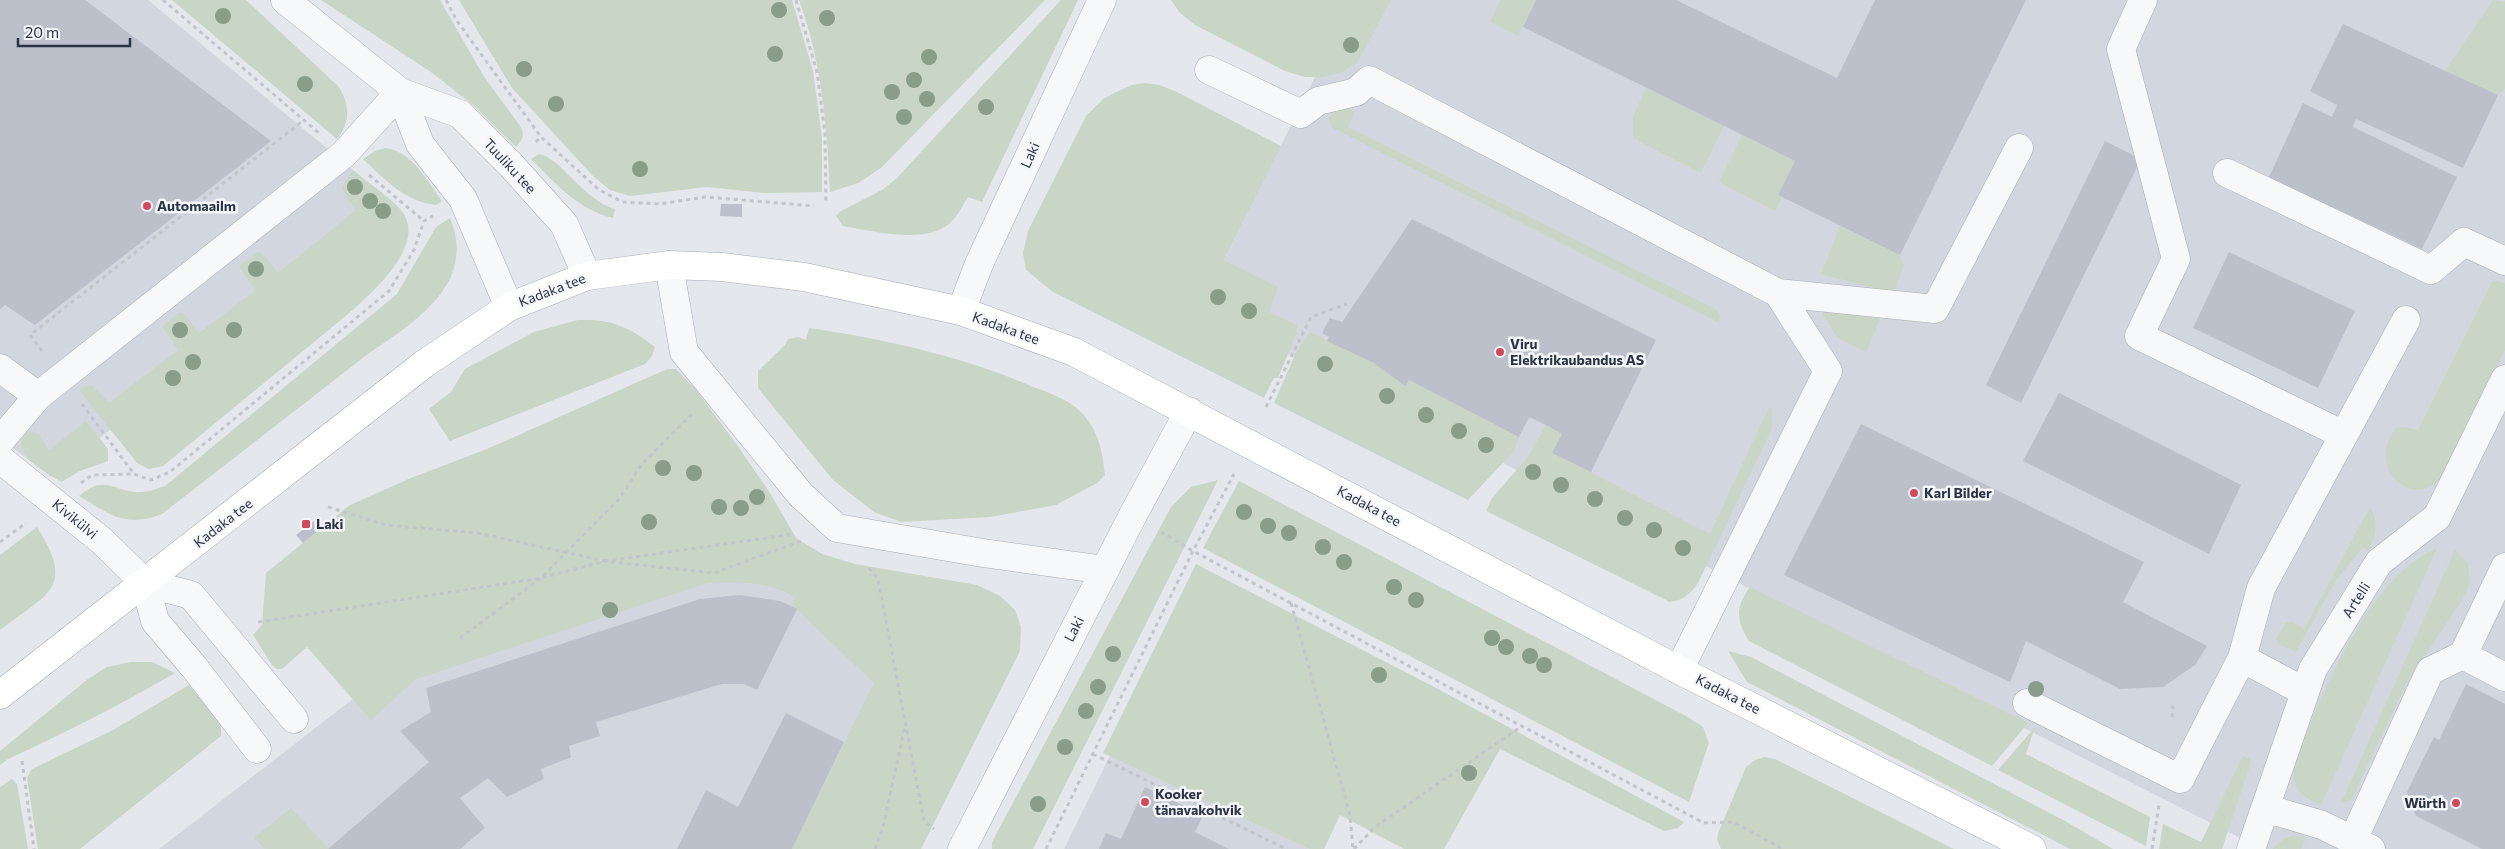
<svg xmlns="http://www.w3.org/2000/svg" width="2505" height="849" font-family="Commissioner,sans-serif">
<rect width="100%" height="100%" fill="#e4e7ec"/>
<path fill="#d2d6de" d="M0 0H148L399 208 50 476 0 438Z
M1353 0H2505V849H2262L1200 309Z
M763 553 950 622 824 849H159L402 661Z
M1110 756 1309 849H1064Z"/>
<path fill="#c9d6c5" d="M172 0H246L338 86C350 104 351 121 337 139Z
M321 0H440L483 75 520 126C525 135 523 139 516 147L473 105 431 72Z
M459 0H792L813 71 822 138V192L765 193 707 187 630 196 610 190 592 175 512 88Z
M799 0H1045L881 168 858 183 830 192C827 125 822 63 799 0Z
M1061 0H1078L982 202 968 197C962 206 958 216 950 223 925 245 873 231 843 226L836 216 841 211 882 190 897 178Z
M1171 0H1391L1357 63 1342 72 1324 77H1305L1285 71 1195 25 1180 13Z
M1500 0H1536L1518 36 1490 22Z
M2493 0 2505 2V88L2498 95 2445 71Z
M1145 83 1159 85 1177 92 1281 146 1224 260 1278 287 1269 312 1297 325 1296 335 1278 378H1274L1264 398 1053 292 1026 270 1023 253 1028 231 1086 116 1103 99 1116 92 1132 85Z
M1646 88 1724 126 1701 173 1633 138V117Z
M1348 107 1355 112 1348 127 1717 310 1720 317 1718 322 1331 127 1329 119 1331 114Z
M1742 135 1795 161 1778 195 1782 197 1775 211 1719 182Z
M385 148C412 151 427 181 442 201L436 205C404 201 386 180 363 159L375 151Z
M539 154C560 157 583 200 615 209L613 218C577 209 556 184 531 159Z
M353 170C368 183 388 195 401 210 429 244 371 294 348 314L163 466 149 469 137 463 79 390 86 386H93L109 403 178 350 162 326 179 313H183L199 333 256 290 240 269V265L258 252 262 253 278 273 356 210 345 195 342 187Z
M450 218C477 284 416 321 368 354L162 514C125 528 111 515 79 496 107 472 115 494 142 492 149 492 158 488 165 486L397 294 436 227Z
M1840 226 1900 255 1904 266 1893 293 1821 274Z
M2498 281 2505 284V350L2444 475C2414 514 2364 467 2396 428L2405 427 2418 430 2492 282Z
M1824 311 1880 319 1866 352 1837 337 1823 315Z
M578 320C612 319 628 326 655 347L652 356 645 364 450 441 429 409 451 392 465 369 534 332Z
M809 328C880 338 965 357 1031 386 1048 393 1067 398 1081 412 1099 431 1102 450 1105 475L1097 483 1056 505 990 517 901 522 874 512 833 480 758 388V371L785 345 788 339 798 337 806 340Z
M1310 332 1372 362 1405 386 1409 380 1519 437 1514 451 1468 500 1274 403 1297 350Z
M667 369H676L697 391 737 445 770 493 796 538 822 554 855 564 977 585 1000 596 1015 610 1021 627 1020 651 921 849H792L874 683 791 604 795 598C772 581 736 582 708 583L416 679 371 720 307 647 282 669H277L272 665 253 635 262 625 266 573 350 505 411 478 487 449Z
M1769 407 1772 408V429L1697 585C1689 595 1683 600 1670 602L1486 511 1492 498 1528 457 1546 425 1562 434 1553 453 1710 534Z
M86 421 108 449V461L80 471 61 482C45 471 6 452 28 431L39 434 49 450Z
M1218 480 1033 849H992V842L1171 507 1191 487Z
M1239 481 1686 716 1703 727 1709 743 1689 802 1203 548Z
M2370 507C2379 520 2376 538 2368 551L2363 547 2336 580 2296 652 2277 643 2276 639 2286 622H2292L2304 629Z
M37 527C76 588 48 593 0 630V555Z
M2437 548 2321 805C2308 799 2295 794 2294 777 2292 760 2303 742 2309 727 2334 668 2375 575 2437 548Z
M2455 550 2468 563 2470 583 2462 600 2406 684 2351 800 2341 803Z
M1196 564 1438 689 1684 822 1678 828 1664 831 1500 749 1444 849H1404L1340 815 1324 849H1309L1103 753Z
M1750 587 2028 723 1992 766 1749 641C1736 620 1735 608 1750 587Z
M1728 651 1751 657 2065 821 2113 849H2070L1747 682Z
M131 662H152L175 673C120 705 65 733 8 759L0 765V751L88 679 107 667Z
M189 685 221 723V736L80 849H38L27 778 32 769 113 730Z
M2035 727 2026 754 2150 817 2146 846 1998 770Z
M2243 756 2250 759 2251 762 2222 849H2159L2163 824 2201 842Z
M1764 757 1775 759 1954 849H1721L1717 839 1719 831 1746 767 1755 760Z
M12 779 17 784 28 849H0V787Z
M291 808 329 849H265L254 838Z
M2295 836 2306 838 2301 849H2272L2285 838Z"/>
<path fill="#bbc0ca" d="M0 0H85L271 141 35 325 5 305 0 309Z
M1536 0H1676L1837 78 1875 0H2026L1900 255 1778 195 1795 161 1523 27Z
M2343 24 2498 95 2463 168 2356 119 2353 127 2457 177 2422 249 2269 177 2303 103 2332 117 2337 105 2310 91Z
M2105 141 2141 159 2021 403 1986 385Z
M721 204H742V217L720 216Z
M1412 219 1656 340 1591 472 1552 453 1562 434 1546 425 1529 417 1519 437 1409 380 1405 386 1372 362 1327 341 1329 337 1322 333 1330 318 1342 322Z
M2229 252 2355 311 2318 388 2193 328Z
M2059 393 2241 485 2209 554 2023 461Z
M1861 424 2144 562 2123 602 2207 646 2195 665 2163 687 2120 689 2026 641 2010 682 1784 575Z
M318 518 324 526 303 543 296 535Z
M740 595 780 601 797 609 757 690 744 684H722L596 722 600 736 569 746 571 757 541 769 544 779 507 797 488 778 460 798 485 828 460 849H328L429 762 400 731 431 712 426 688 700 599Z
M2466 684 2505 704V849H2482L2416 816 2407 792 2434 737 2439 740Z
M786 713 844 742 792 849H677L706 790 738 807Z
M1145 787 1203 815 1195 832 1229 849H1099L1106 833 1121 839Z"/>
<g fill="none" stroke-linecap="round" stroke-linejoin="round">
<g stroke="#a9aeb7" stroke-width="29">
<path id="minor" d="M285 0 400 92 460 114 511 165 564 224 587 276
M2143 0 2121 49 2176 259 2139 336 2344 435
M1209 70 1301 114 1318 101 1356 92 1369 80 1778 293 1828 371 1679 670
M400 92 420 144 463 199 509 307
M2227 173 2431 270 2464 242 2505 261
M669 265 684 352 801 495 837 528 983 553 1105 570
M1778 293 1935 309 2019 148
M961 311 979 264 1102 0
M0 368 38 396 344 154 400 92
M0 441 38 396
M0 459 102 541 145 583
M2463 655 2505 567
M2305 692 2242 658 2261 588 2406 320
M2027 703 2180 779 2242 658
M257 749 194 667 155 621 145 583 191 595 294 719
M2265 808 2322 825 2371 849
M2353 840 2430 671 2463 655 2505 677
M962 849 1133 515 1189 411
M2251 849 2313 669 2379 562 2437 517 2505 379"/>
</g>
<g stroke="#a3abb8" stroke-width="29">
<path id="major" d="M0 695 424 364 509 307 587 276 669 265 722 267 804 277 961 311 1074 352 1679 670 2032 849"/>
</g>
<path stroke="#c2c5cb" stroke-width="3" stroke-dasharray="4 4" stroke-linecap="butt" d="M163 0 319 133
M446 0 457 21 541 137
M796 0 817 72 825 133 826 204
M536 142 541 137 598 189 622 202 659 204 706 197 814 206
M369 175 424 221
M42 351 30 335 304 120
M82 404 134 474
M1266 407 1311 317 1347 304
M81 483 92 475 134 474 151 480 170 472 389 291 414 250 424 221 433 216
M328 507 386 525 478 533 605 561
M1161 532 1193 551 1704 823 1733 822 1783 849
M0 542 26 523
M611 562 714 573 801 541
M869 568 878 579 924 821 934 829
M1291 603 1350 815 1353 849
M258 622 541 578 606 561 794 534
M460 638 541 578 620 498 642 464 692 414
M2172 717 2173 706
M1093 754 1286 849
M22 761 34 849
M875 849 883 827 905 726
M1046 849 1193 551 1234 474
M1354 849 1375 827 1522 726
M2152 849 2159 805"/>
<use href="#minor" stroke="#f7f8fa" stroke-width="28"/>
<use href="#major" stroke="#fff" stroke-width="28"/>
</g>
<g fill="#899d89">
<circle cx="779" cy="10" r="8"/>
<circle cx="223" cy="16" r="8"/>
<circle cx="827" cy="18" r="8"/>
<circle cx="1351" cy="45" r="8"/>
<circle cx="775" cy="54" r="8"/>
<circle cx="929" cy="57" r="8"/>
<circle cx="524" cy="69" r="8"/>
<circle cx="914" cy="80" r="8"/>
<circle cx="305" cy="84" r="8"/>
<circle cx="892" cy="92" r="8"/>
<circle cx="927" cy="99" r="8"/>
<circle cx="556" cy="104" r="8"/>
<circle cx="986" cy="107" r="8"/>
<circle cx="904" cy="117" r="8"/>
<circle cx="640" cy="169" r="8"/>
<circle cx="355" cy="187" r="8"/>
<circle cx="370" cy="201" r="8"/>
<circle cx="383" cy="211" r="8"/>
<circle cx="256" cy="269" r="8"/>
<circle cx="1218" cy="297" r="8"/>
<circle cx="1249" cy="311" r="8"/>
<circle cx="180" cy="330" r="8"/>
<circle cx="234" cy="330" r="8"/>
<circle cx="193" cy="362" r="8"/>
<circle cx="1325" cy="364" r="8"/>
<circle cx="173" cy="378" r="8"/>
<circle cx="1387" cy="396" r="8"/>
<circle cx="1426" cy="415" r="8"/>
<circle cx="1459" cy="431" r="8"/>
<circle cx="1486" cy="445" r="8"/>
<circle cx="663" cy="468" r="8"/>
<circle cx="1533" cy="472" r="8"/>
<circle cx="694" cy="473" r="8"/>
<circle cx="1561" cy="485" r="8"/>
<circle cx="757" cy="497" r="8"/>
<circle cx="1595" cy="499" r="8"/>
<circle cx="719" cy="507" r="8"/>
<circle cx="741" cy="508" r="8"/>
<circle cx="1244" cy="512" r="8"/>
<circle cx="1625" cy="518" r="8"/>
<circle cx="649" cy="522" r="8"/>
<circle cx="1268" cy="526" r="8"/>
<circle cx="1654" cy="530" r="8"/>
<circle cx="1289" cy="533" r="8"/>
<circle cx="1323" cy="547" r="8"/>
<circle cx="1683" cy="548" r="8"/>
<circle cx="1344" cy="562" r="8"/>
<circle cx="1394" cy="587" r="8"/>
<circle cx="1416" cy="600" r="8"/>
<circle cx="610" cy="610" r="8"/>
<circle cx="1492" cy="638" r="8"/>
<circle cx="1506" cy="647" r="8"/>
<circle cx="1113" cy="654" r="8"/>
<circle cx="1530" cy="656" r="8"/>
<circle cx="1544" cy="665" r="8"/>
<circle cx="1379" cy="675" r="8"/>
<circle cx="1098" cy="687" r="8"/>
<circle cx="2036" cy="689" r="8"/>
<circle cx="1086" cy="711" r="8"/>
<circle cx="1065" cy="747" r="8"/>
<circle cx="1469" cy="773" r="8"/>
<circle cx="1038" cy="804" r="8"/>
</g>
<g fill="#d1495b" stroke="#f4f6f9" stroke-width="2">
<circle cx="147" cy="206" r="5"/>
<circle cx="1500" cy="352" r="5"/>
<circle cx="1914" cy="493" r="5"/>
<rect x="301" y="519" width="10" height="10" rx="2.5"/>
<circle cx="1145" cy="802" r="5"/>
<circle cx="2456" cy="803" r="5"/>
</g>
<g text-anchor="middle" stroke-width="5" stroke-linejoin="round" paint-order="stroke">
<g font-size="14" fill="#2b3445" stroke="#f4f6f9">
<text transform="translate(1030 155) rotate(-66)" y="5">Laki</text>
<text transform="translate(510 166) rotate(47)" y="5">Tuuliku tee</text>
<text transform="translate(552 290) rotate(-21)" y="5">Kadaka tee</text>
<text transform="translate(1006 328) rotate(20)" y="5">Kadaka tee</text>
<text transform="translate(1369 506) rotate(28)" y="5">Kadaka tee</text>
<text transform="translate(75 519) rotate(39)" y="5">Kivikülvi</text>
<text transform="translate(223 523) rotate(-38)" y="5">Kadaka tee</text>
<text transform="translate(2356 600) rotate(-58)" y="5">Artelli</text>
<text transform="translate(1074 629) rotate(-63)" y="5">Laki</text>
<text transform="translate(1728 694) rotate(27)" y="5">Kadaka tee</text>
</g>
<g font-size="14" font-weight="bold" fill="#2b3445" stroke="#f4f6f9" text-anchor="start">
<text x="157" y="211">Automaailm</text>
<text x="1510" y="349">Viru<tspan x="1510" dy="16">Elektrikaubandus AS</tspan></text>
<text x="1924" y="498">Karl Bilder</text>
<text x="316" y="529">Laki</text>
<text x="1155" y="799">Kooker<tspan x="1155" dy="16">tänavakohvik</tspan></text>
<text x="2446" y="808" text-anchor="end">Würth</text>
</g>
</g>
<path d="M18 38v8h112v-8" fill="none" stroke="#2b3445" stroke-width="2.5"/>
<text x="25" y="38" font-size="15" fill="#2b3445" stroke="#f4f6f9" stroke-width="4" paint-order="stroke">20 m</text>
</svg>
